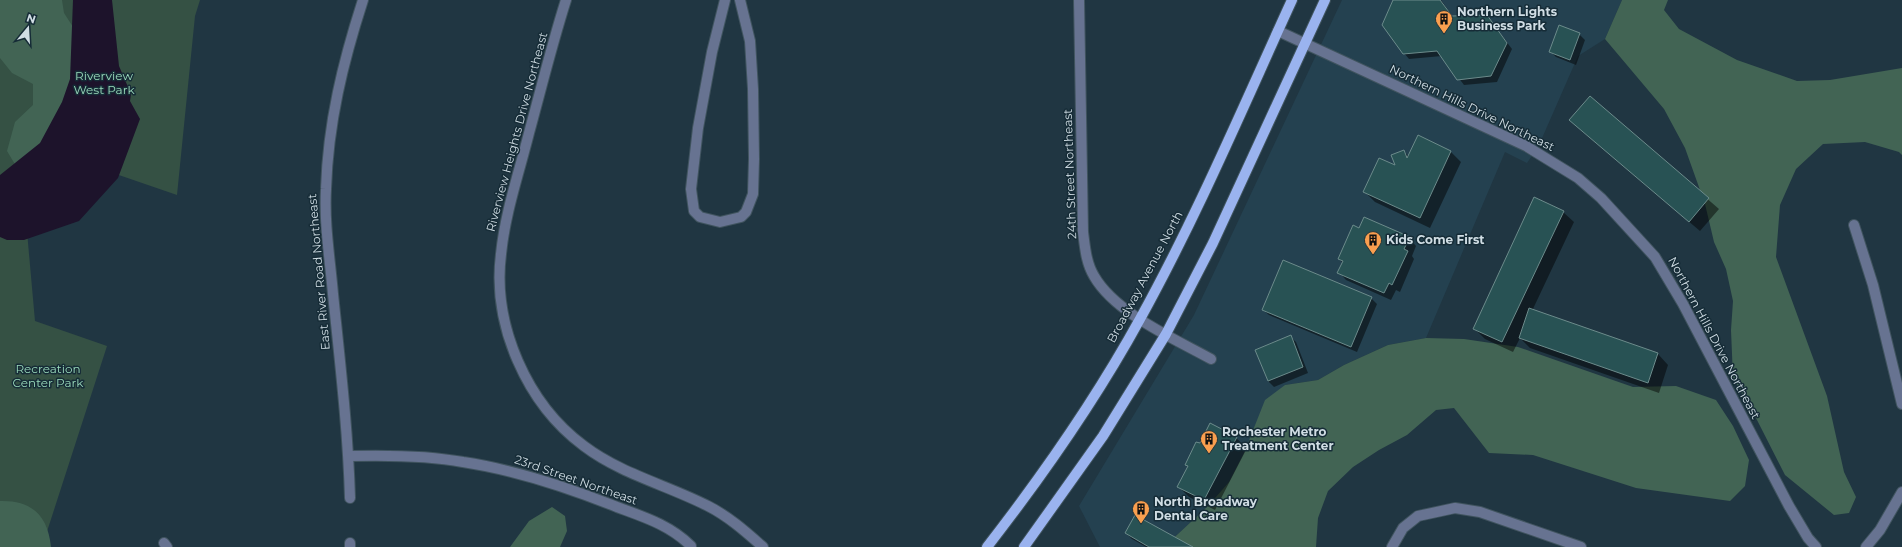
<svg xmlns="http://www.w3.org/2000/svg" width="1902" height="547" font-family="Montserrat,sans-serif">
<rect width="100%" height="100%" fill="#203642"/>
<path fill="#244150" d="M1342 0H1622L1605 39 1578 56 1539 145 1527 163 1505 152 1426 338 1388 345 1344 365 1318 380 1285 385 1229 482 1208 506 1164 547H1100L1079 506 1194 315Z"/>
<path fill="#355144" d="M0 0H200L195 16 177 195 81 162 24 198 35 321 107 346 42 547H0Z"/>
<path fill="#426454" d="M0 0H62L64 13 84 44 93 90 19 171 7 151 15 122 33 105V84L12 73 0 58Z
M1622 0H1668L1664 10 1679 29 1737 60 1797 81 1830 80 1902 68V155L1899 152 1865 142 1823 144 1796 169 1780 205 1776 257 1827 396 1844 472 1856 497 1849 513 1834 515 1785 475 1757 420 1733 378 1731 330 1733 301 1726 269 1714 242 1705 204 1685 148 1664 109 1605 39Z
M1426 338 1464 339 1518 347 1633 387 1676 386 1716 400 1733 426 1749 460 1745 486 1730 501 1636 488 1533 455 1489 453 1454 408 1436 410 1407 435 1379 450 1353 467 1328 491 1318 518 1316 547H1164L1208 506 1229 482 1244 453 1265 400 1285 385 1318 380 1344 365 1388 345Z
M0 501C32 500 48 516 51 547H0Z
M552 507 565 516 567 531 560 547H510L529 521Z"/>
<path fill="#1d132b" d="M73 0H112L119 66 131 94 130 101 140 119 118 178 79 221 24 240H7L0 237V175L40 143 62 102 70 79Z"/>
<path fill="#0007" d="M1395 0H1441L1453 17 1487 16 1512 49 1497 82 1464 85 1442 56 1409 59 1404 53Z
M1579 34 1585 40 1576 65 1556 57 1550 51Z
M1590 97 1719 209 1700 231 1581 130Z
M1404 151 1409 157 1450 151 1461 162 1430 228 1375 202 1365 192 1397 167Z
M1563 212 1574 222 1532 311 1658 354 1668 365 1659 393 1530 348 1520 338 1513 352 1485 339 1474 328Z
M1359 229 1409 238 1416 246 1412 256 1414 259 1400 292 1396 290 1391 300 1346 280 1339 272 1343 263 1339 259Z
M1371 298 1377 304 1357 352 1269 315 1263 310Z
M1290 336 1296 342 1308 373 1274 387 1268 381 1256 350Z
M1236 438 1247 448 1215 510 1189 497 1179 487 1189 467 1186 464 1200 445Z
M1126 533 1191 547H1146L1132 539Z"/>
<path fill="#285254" stroke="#6c8b8b" d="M1393 0H1440L1452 16 1487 15 1507 43 1491 76 1457 80 1437 51 1403 54 1382 25Z
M1559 25 1580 33 1570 60 1549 52Z
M1590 96 1709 198 1689 222 1569 120Z
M1418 135 1451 151 1420 218 1363 192 1379 158 1395 165 1391 155 1404 150 1407 158Z
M1534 197 1564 211 1502 342 1473 329Z
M1364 217 1410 237 1404 249 1408 251 1392 285 1389 283 1384 293 1337 273 1343 261 1338 259 1353 225 1359 228Z
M1283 260 1372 297 1351 347 1262 310Z
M1529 308 1658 353 1648 383 1519 338Z
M1291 335 1303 367 1268 381 1255 350Z
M1210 423 1237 437 1204 500 1177 487 1188 466 1185 465 1196 442 1200 443Z
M1135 515 1193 547H1149L1125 533Z"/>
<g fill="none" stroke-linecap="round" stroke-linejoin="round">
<g stroke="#40545f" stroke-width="12">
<path id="minor" d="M566 0C552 44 541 89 529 133 519 173 505 213 501 254 492 325 527 404 584 446 621 474 667 485 708 506 728 516 746 532 763 547
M725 0 712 52 698 128 691 189 694 211 700 217 720 222 741 217 746 212 753 194 754 159 753 89 750 41 740 0
M1079 0 1083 232C1085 247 1086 263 1094 276 1115 313 1175 339 1211 359
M1278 31 1526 146 1578 178 1601 198 1655 257 1683 304 1789 506 1808 538 1816 547
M1854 225 1873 285 1902 404
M349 456C387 455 426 455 463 462 516 470 567 487 617 507 644 517 670 525 691 546
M350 498C348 430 340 362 333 294 330 259 324 224 326 189 328 123 343 62 363 0
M164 543 167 547
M350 547V543
M1392 547 1403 528 1418 516 1455 508 1480 512 1581 547
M1866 547 1880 530 1902 492"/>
</g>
<g stroke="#40545f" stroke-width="12">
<path id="major" d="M987 547C1043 475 1096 399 1140 319 1197 216 1243 107 1292 0
M1024 547 1103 436 1166 334 1213 243 1325 0"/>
</g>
<use href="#minor" stroke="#677391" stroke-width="10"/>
<use href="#major" stroke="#9ab3ef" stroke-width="10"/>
</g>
<defs>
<g id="building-pin" transform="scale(0.9)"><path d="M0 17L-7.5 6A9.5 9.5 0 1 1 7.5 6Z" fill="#fa9f4f" stroke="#162c37"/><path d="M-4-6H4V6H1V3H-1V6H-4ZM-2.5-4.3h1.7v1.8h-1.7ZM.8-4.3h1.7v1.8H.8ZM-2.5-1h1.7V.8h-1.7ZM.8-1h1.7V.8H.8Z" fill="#111"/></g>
</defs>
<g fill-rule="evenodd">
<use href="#building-pin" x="1444" y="19"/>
<use href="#building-pin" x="1373" y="240"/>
<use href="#building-pin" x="1209" y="439"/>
<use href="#building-pin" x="1141" y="509"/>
</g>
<g text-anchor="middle" stroke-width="3" stroke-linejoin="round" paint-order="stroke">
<g font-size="12" font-weight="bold" fill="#d0dde4" stroke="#162c37" text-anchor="start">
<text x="1457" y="16">Northern Lights<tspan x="1457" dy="14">Business Park</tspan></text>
<text x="1386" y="244">Kids Come First</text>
<text x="1222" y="436">Rochester Metro<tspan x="1222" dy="14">Treatment Center</tspan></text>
<text x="1154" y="506">North Broadway<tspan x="1154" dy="14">Dental Care</tspan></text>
</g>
<g font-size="12" fill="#9ad9ba" stroke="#162c37">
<text x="104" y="80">Riverview<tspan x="104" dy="14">West Park</tspan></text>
<text x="48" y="373">Recreation<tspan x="48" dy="14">Center Park</tspan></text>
</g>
<g font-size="12" fill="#d0dde4" stroke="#162c37">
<text transform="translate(1472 108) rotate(26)" y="4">Northern Hills Drive Northeast</text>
<text transform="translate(517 132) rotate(-75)" y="4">Riverview Heights Drive Northeast</text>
<text transform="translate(1070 174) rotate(-92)" y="4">24th Street Northeast</text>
<text transform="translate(319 272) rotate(-95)" y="4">East River Road Northeast</text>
<text transform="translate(1145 277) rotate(-62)" y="4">Broadway Avenue North</text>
<text transform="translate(1714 338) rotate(62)" y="4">Northern Hills Drive Northeast</text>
<text transform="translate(576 480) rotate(19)" y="4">23rd Street Northeast</text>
</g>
</g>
<g transform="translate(28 28) rotate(18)" stroke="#162c37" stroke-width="3" paint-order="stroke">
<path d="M0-3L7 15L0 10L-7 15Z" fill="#d0dde4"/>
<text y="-6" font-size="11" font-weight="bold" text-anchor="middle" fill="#d0dde4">N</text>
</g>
</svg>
